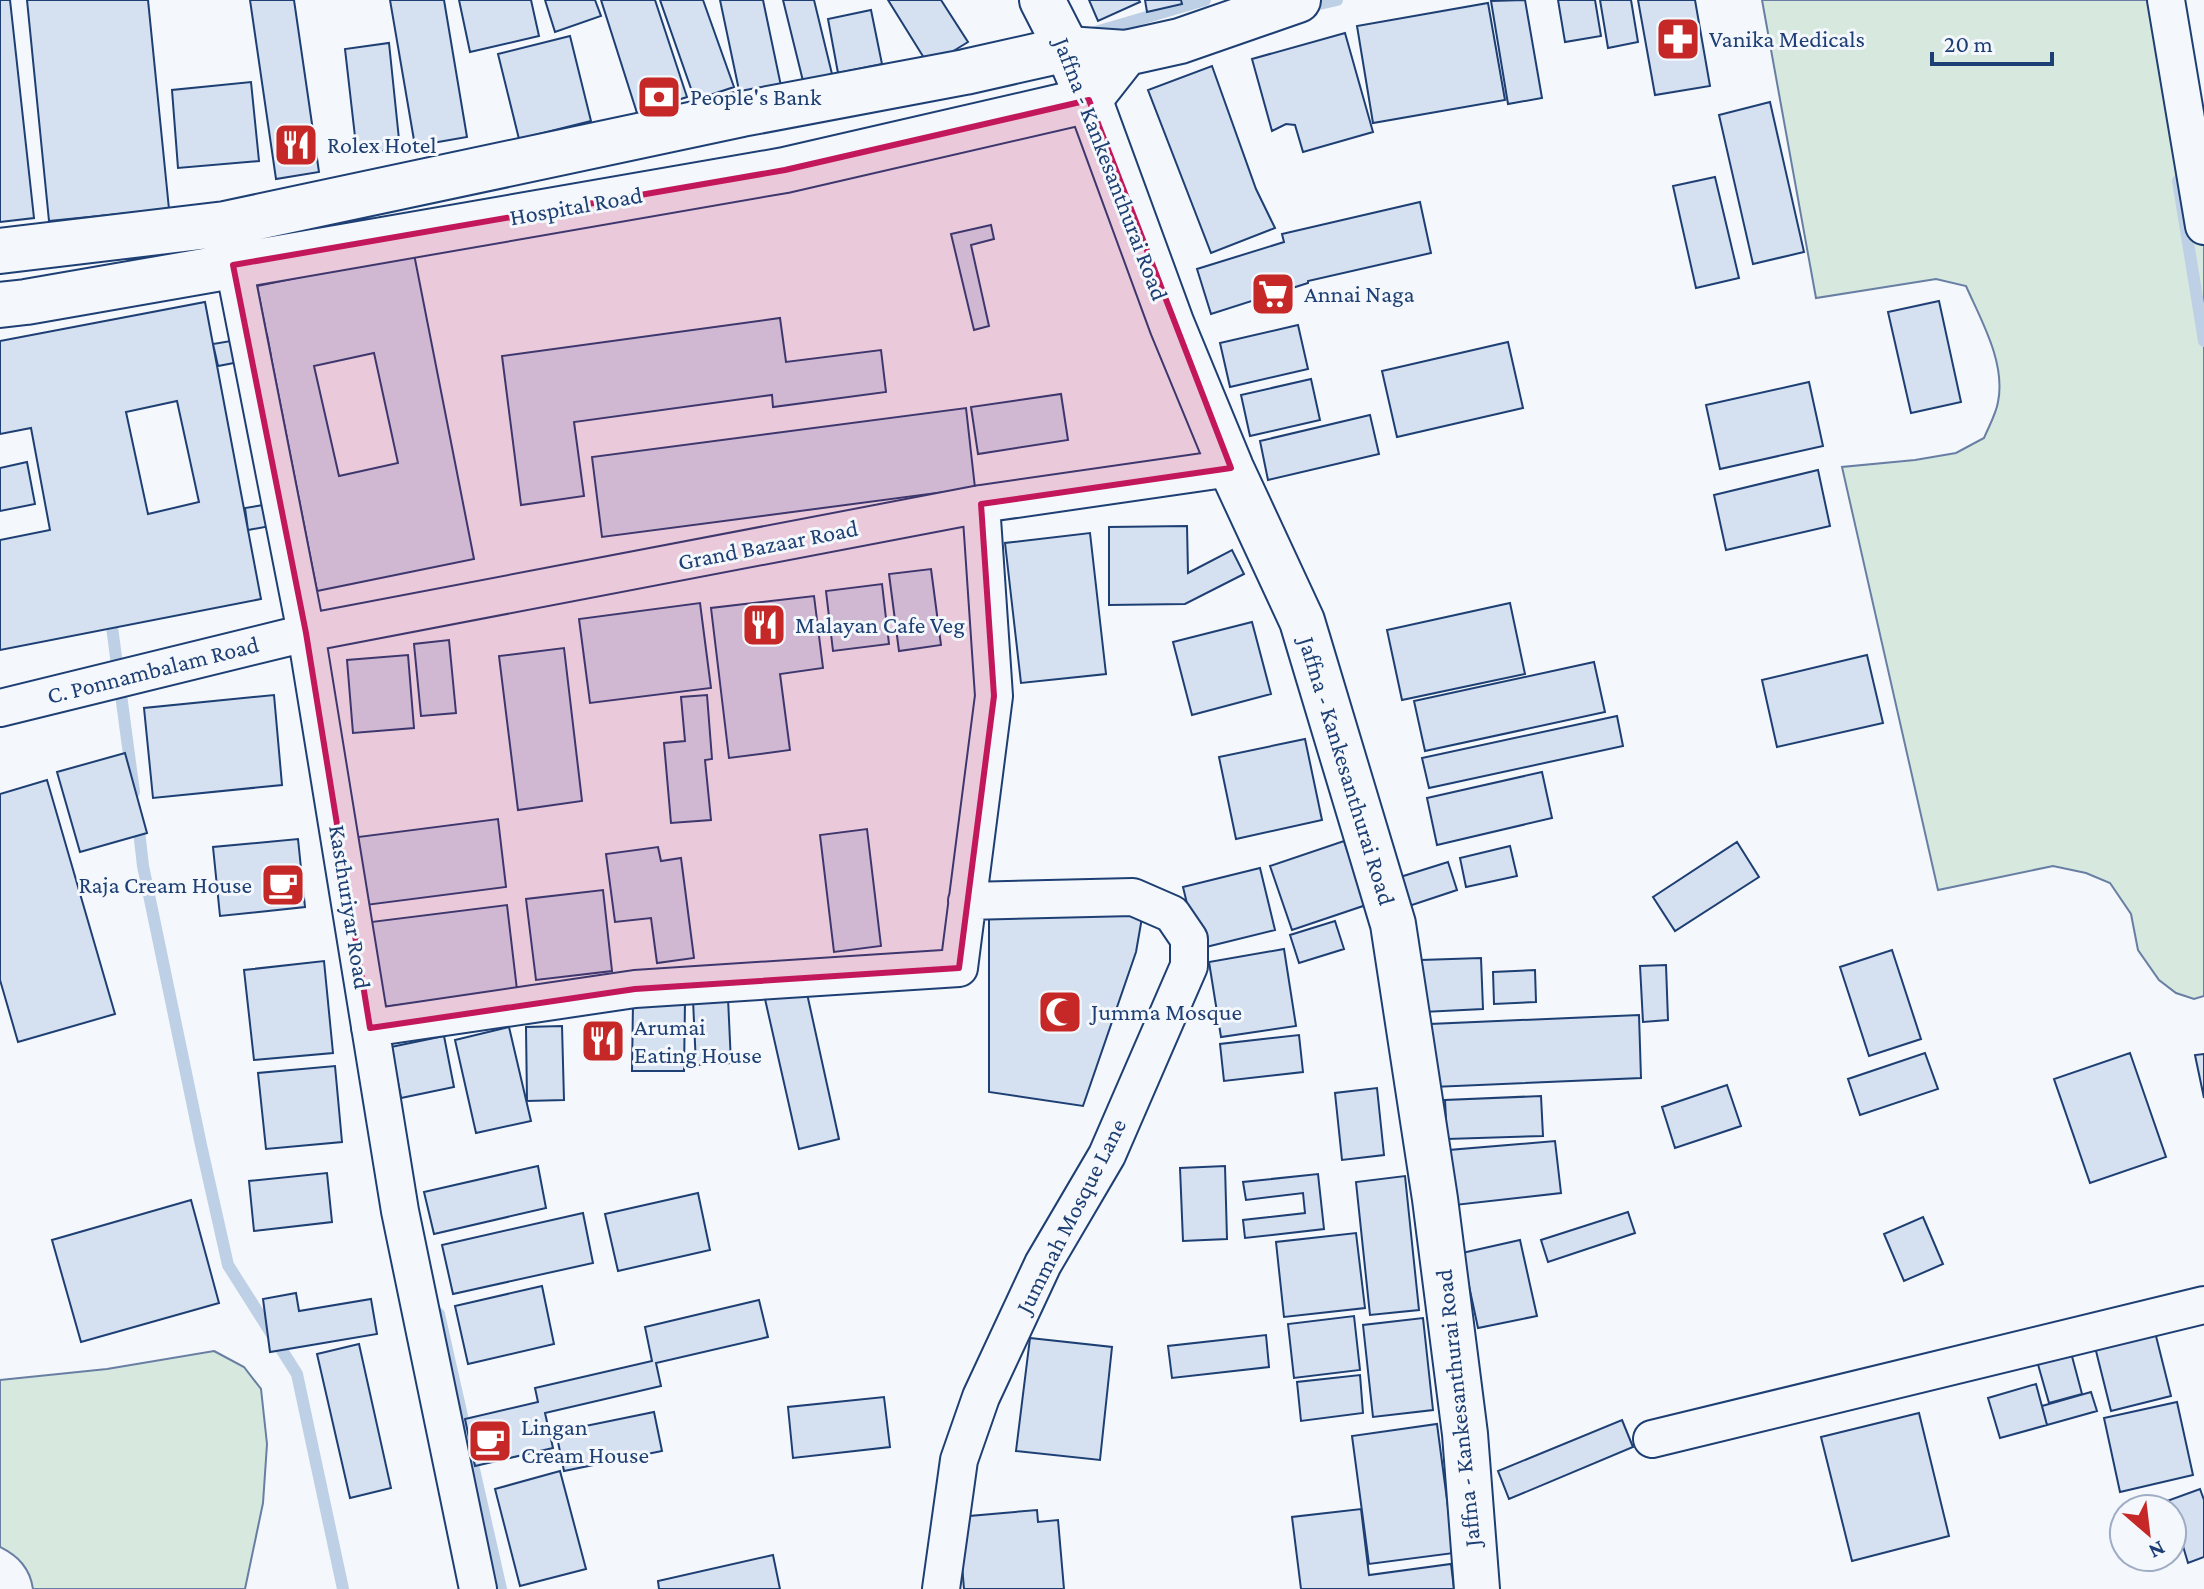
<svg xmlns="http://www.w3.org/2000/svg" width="2204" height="1589" font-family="'Crimson Pro',serif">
<rect width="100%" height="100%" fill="#f4f7fb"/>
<path fill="#d7e8df" stroke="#687fa3" stroke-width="2" d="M1762 0H2166L2204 226V996L2194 999 2176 993 2159 980 2138 950 2131 914 2110 883 2086 873 2053 866 1938 890 1842 467 1915 460 1956 453 1984 438C1989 426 1996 414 1998 402 2006 363 1981 320 1966 286L1936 279 1816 298Z
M214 1351 244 1367 261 1389 267 1444 263 1503 245 1589H33C30 1568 18 1556 0 1547V1380L107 1369Z"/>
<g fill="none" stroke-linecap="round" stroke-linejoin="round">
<path stroke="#bed0e5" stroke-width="12" d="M1306 7 1337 0
M1089 34 1205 0
M2178 181 2204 341
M110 612 134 792
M138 822 143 866 201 1145 228 1265 297 1374 343 1589
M439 1314 501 1589"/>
</g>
<path fill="#d5e0f0" stroke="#1d3f73" stroke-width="2" fill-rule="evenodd" d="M0 0H10L34 218 0 222Z
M27 0H148L169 209 49 221Z
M250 0H294L319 172 276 179Z
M390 0H444L467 137 415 146Z
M459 0H531L539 36 470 52Z
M545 0H595L601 16 555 32Z
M601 0H655L687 97 637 113Z
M660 0H703L734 87 695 100Z
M720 0H763L781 86 740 95Z
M783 0H814L832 74 803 81Z
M888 0H941L968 42 929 66Z
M1089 0H1139L1140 2 1098 21Z
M1145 0H1181L1182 4 1147 12Z
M1525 0 1542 98 1508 104 1491 1Z
M1558 0H1595L1601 36 1565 42Z
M1600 0H1631L1638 42 1608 48Z
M1638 0H1695L1710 86 1655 95Z
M1488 3 1505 100 1373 123 1357 26Z
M871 10 882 64 838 73 828 19Z
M1345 33 1373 132 1303 152 1295 125 1286 124 1272 131 1252 59Z
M570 36 591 121 519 139 498 54Z
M389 43 400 149 357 154 345 49Z
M1212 66 1256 189 1275 228 1211 253 1148 90Z
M251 82 259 161 178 168 172 90Z
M1770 102 1804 252 1753 264 1719 115Z
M1715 177 1739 278 1696 288 1673 186Z
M1420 202 1431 253 1308 281V283L1211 314 1197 269 1284 242 1282 234Z
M991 225 994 239 971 245 989 326 974 330 951 234Z
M414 254 474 559 317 591 257 286ZM374 353 398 463 339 476 314 366Z
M1939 301 1961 402 1911 413 1888 312Z
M205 302 261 599 0 650V540L50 530 31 428 0 434V341ZM177 401 199 502 148 514 126 412Z
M780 318 786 362 881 350 886 392 773 407 772 395 574 422 584 496 521 505 502 356Z
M1298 325 1308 369 1230 387 1220 343Z
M267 335 271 356 218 366 213 344Z
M1508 342 1523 408 1397 437 1382 371Z
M1311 379 1320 420 1250 436 1241 395Z
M1809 382 1823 446 1720 469 1706 405Z
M1061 394 1068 440 978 454 971 407Z
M966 408 975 488 602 537 592 457Z
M1370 415 1379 454 1268 480 1260 441Z
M27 462 35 504 0 511V468Z
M1818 470 1830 526 1726 550 1714 495Z
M299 499 303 520 248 530 245 508Z
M1187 526 1188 573 1232 550 1244 574 1185 604 1109 605V527Z
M1090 533 1106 674 1021 683 1005 543Z
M931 569 941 645 899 651 889 574Z
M882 584 889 644 833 651 826 591Z
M814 596 823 668 780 674 790 750 729 758 711 608Z
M700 603 711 688 590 703 579 619Z
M1510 603 1525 674 1402 700 1387 630Z
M1252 622 1271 694 1192 715 1173 642Z
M449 640 456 713 421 716 414 644Z
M564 648 582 801 518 810 499 656Z
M408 655 414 728 353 733 347 660Z
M1867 655 1883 723 1777 747 1762 680Z
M1594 662 1605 712 1425 751 1414 701Z
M274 695 282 785 153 798 144 708Z
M707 695 712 759 705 760 711 820 671 823 664 743 685 741 681 697Z
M1617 716 1623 746 1429 788 1422 758Z
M1305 739 1322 820 1236 839 1219 757Z
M125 753 147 833 80 852 57 772Z
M1542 772 1552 818 1437 845 1427 798Z
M47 780 115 1014 18 1042 0 980V794Z
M498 819 506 887 366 905 358 837Z
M867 829 881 946 834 952 820 835Z
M298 839 305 907 220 916 213 847Z
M1344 841 1366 905 1292 930 1270 866Z
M1737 842 1759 877 1675 931 1653 897Z
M1510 846 1517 876 1466 887 1460 858Z
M658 847 661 861 681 858 694 958 657 963 651 918 615 922 606 854Z
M1448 862 1457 890 1406 907 1397 878Z
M1260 868 1275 930 1198 949 1183 887Z
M603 890 612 971 536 980 526 899Z
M507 905 517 990 383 1007 371 922Z
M1144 906 1136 952 1083 1106 989 1092V912Z
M1335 921 1344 949 1299 963 1290 935Z
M1284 949 1296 1026 1221 1037 1209 962Z
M1892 950 1921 1039 1869 1056 1840 967Z
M1481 958 1483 1009 1423 1012 1421 960Z
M324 961 333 1053 254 1060 244 970Z
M1666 965 1668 1020 1643 1022 1640 966Z
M1535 970 1536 1002 1494 1004 1493 972Z
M806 989 839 1139 799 1149 765 999Z
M728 998 731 1063 696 1065 693 1000Z
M633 1002H685L684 1071H632Z
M1639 1015 1641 1078 1433 1087 1430 1024Z
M562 1026 564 1100 527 1101 526 1027Z
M509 1027 531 1121 476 1133 455 1040Z
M1299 1035 1303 1072 1224 1081 1220 1044Z
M444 1036 454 1087 401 1098 391 1047Z
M1925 1053 1938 1089 1860 1115 1848 1079Z
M2130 1053 2166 1157 2090 1183 2054 1079Z
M2204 1054V1098L2195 1055Z
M335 1066 342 1142 266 1149 258 1073Z
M1727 1085 1741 1126 1675 1148 1662 1107Z
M1377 1088 1384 1155 1342 1160 1335 1093Z
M1541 1096 1543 1136 1447 1139 1445 1100Z
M1555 1141 1561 1193 1455 1205 1449 1150Z
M538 1166 546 1208 434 1234 424 1192Z
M1225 1166 1227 1239 1183 1241 1180 1168Z
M327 1173 332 1222 254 1231 249 1181Z
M1318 1174 1324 1229 1245 1238 1243 1220 1305 1213 1303 1193 1246 1200 1243 1182Z
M1405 1176 1419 1310 1370 1315 1356 1182Z
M698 1193 710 1250 618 1271 605 1214Z
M191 1200 219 1303 81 1342 52 1240Z
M1628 1212 1635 1233 1548 1262 1541 1240Z
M583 1213 593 1263 453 1294 442 1245Z
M1923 1217 1943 1264 1904 1281 1884 1234Z
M1356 1233 1365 1308 1284 1317 1276 1242Z
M1520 1240 1537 1316 1478 1328 1462 1253Z
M542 1286 554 1344 468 1364 455 1306Z
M296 1293 299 1311 371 1299 377 1334 270 1352 263 1299Z
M759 1300 768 1337 656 1363 661 1386 545 1413 553 1448 475 1466 465 1419 538 1402 535 1388 652 1361 645 1327Z
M1354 1316 1360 1370 1294 1378 1288 1324Z
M1423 1318 1433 1410 1373 1417 1363 1325Z
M2154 1328 2171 1396 2111 1411 2094 1343Z
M1266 1335 1269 1367 1172 1378 1168 1346Z
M1030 1338 1112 1347 1100 1460 1016 1451Z
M359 1344 391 1488 350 1498 317 1354Z
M2069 1345 2082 1394 2049 1403 2035 1354Z
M1360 1375 1363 1413 1301 1421 1297 1382Z
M2036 1384 2047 1425 2000 1438 1988 1398Z
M2091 1392 2097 1411 2047 1425 2042 1406Z
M884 1397 890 1447 793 1458 788 1407Z
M2177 1402 2193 1475 2120 1492 2104 1418Z
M654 1412 662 1451 564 1471 556 1432Z
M1919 1413 1949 1536 1852 1561 1821 1437Z
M1622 1420 1633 1447 1509 1499 1498 1471Z
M1437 1424 1454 1553 1369 1564 1352 1436Z
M560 1471 586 1569 520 1586 495 1489Z
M2200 1489 2204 1500V1557L2188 1563 2172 1509 2167 1501Z
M1361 1509 1369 1575 1451 1564 1454 1589H1301L1292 1517Z
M1037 1510 1038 1522 1058 1520 1064 1589H964L958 1517Z
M773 1555 780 1589H659L658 1581Z"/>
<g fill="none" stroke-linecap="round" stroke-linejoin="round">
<g stroke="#1d3f73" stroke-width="40">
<path id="minor" d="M2166 0 2204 226
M229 241 306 633 400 1211 478 1589
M0 708 306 633 981 504 1231 468
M370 1028 635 989 959 968 994 696 981 504
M1652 1439 2204 1305
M941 1589 959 1460 981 1397 1043 1264 1107 1155 1189 966V939L1172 914 1133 897 967 901"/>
</g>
<g stroke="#1d3f73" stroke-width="48">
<path id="tertiary" d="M1126 53 1180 41 1298 0
M0 251 225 224 742 114 965 72 1067 49 1126 53 1089 100 785 170 26 302 0 305"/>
</g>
<g stroke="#1d3f73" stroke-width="48">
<path id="primary" d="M1042 0 1067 49 1094 112 1172 325 1231 468 1302 621 1393 924 1435 1199 1465 1434 1477 1589"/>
</g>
<use href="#minor" stroke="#f4f7fb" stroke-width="36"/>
<use href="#tertiary" stroke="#f4f7fb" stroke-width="44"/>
<use href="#primary" stroke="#f4f7fb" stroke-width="44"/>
</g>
<path fill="#c2185b" fill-opacity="0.2" stroke="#c2185b" stroke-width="6" stroke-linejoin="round" d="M1089 100 1231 468 981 504 994 696 959 968 635 989 370 1028 306 633 233 265 785 170Z"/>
<defs>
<g id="pharmacy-square" transform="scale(2.3)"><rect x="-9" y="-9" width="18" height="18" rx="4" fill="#c62828" stroke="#f4f7fb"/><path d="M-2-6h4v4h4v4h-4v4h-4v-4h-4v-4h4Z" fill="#fff"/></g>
<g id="bank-square" transform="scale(2.3)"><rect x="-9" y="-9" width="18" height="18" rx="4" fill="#c62828" stroke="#f4f7fb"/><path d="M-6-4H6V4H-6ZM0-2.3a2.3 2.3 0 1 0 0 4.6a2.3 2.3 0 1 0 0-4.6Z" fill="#fff"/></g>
<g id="restaurant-square" transform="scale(2.3)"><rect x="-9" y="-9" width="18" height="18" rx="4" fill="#c62828" stroke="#f4f7fb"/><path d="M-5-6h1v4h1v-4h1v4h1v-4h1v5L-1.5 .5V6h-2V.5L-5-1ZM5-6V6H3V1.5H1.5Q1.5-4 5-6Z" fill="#fff"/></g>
<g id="supermarket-square" transform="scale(2.3)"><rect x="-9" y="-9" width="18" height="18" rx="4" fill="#c62828" stroke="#f4f7fb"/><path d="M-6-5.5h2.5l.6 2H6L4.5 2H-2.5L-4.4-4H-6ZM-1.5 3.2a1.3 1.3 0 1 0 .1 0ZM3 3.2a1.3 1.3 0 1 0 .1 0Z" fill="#fff"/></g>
<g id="cafe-square" transform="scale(2.3)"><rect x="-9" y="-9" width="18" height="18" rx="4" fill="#c62828" stroke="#f4f7fb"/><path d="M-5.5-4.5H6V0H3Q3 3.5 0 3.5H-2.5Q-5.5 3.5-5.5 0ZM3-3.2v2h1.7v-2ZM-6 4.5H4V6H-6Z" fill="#fff"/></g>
<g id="mosque-square" transform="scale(2.3)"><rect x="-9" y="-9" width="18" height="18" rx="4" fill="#c62828" stroke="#f4f7fb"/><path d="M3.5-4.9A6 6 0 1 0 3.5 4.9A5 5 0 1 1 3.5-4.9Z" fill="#fff"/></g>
</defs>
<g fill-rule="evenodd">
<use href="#pharmacy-square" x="1678" y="39"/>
<use href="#bank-square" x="659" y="97"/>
<use href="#restaurant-square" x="296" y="145"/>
<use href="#supermarket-square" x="1273" y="294"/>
<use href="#restaurant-square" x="764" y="625"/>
<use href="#cafe-square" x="283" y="885"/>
<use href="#mosque-square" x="1060" y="1012"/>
<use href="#restaurant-square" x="603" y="1041"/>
<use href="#cafe-square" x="490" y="1441"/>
</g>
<g text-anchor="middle" stroke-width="6" stroke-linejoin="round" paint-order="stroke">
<g font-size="24" fill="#1d3f73" stroke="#f4f7fb" text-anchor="start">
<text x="1709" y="47">Vanika Medicals</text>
<text x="690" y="105">People's Bank</text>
<text x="327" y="153">Rolex Hotel</text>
<text x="1304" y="302">Annai Naga</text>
<text x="795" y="633">Malayan Cafe Veg</text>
<text x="252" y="893" text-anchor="end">Raja Cream House</text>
<text x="1091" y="1020">Jumma Mosque</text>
<text x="634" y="1035">Arumai<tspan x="634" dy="28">Eating House</tspan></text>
<text x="521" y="1435">Lingan<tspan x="521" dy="28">Cream House</tspan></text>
</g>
<g font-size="24" fill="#1d3f73" stroke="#f4f7fb">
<text transform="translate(1111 169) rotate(69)" y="8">Jaffna - Kankesanthurai Road</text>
<text transform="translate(576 206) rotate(-10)" y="8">Hospital Road</text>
<text transform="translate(768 545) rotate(-11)" y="8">Grand Bazaar Road</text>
<text transform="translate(153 670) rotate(-14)" y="8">C. Ponnambalam Road</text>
<text transform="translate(1347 771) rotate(73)" y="8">Jaffna - Kankesanthurai Road</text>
<text transform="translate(350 907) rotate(81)" y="8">Kasthuriyar Road</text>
<text transform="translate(1071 1216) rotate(-63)" y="8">Jummah Mosque Lane</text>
<text transform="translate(1458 1408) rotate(-96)" y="8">Jaffna - Kankesanthurai Road</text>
</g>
</g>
<g transform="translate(2148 1533) rotate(152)"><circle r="38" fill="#f4f7fb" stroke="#9eadc5" stroke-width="2"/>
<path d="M0-6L14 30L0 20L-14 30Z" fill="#c62828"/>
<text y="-12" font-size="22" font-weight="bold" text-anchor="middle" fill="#1d3f73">N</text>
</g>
<path d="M1932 52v12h120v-12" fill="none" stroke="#1d3f73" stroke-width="4"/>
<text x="1944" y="52" font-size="24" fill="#1d3f73" stroke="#f4f7fb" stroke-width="6" paint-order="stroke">20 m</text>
</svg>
